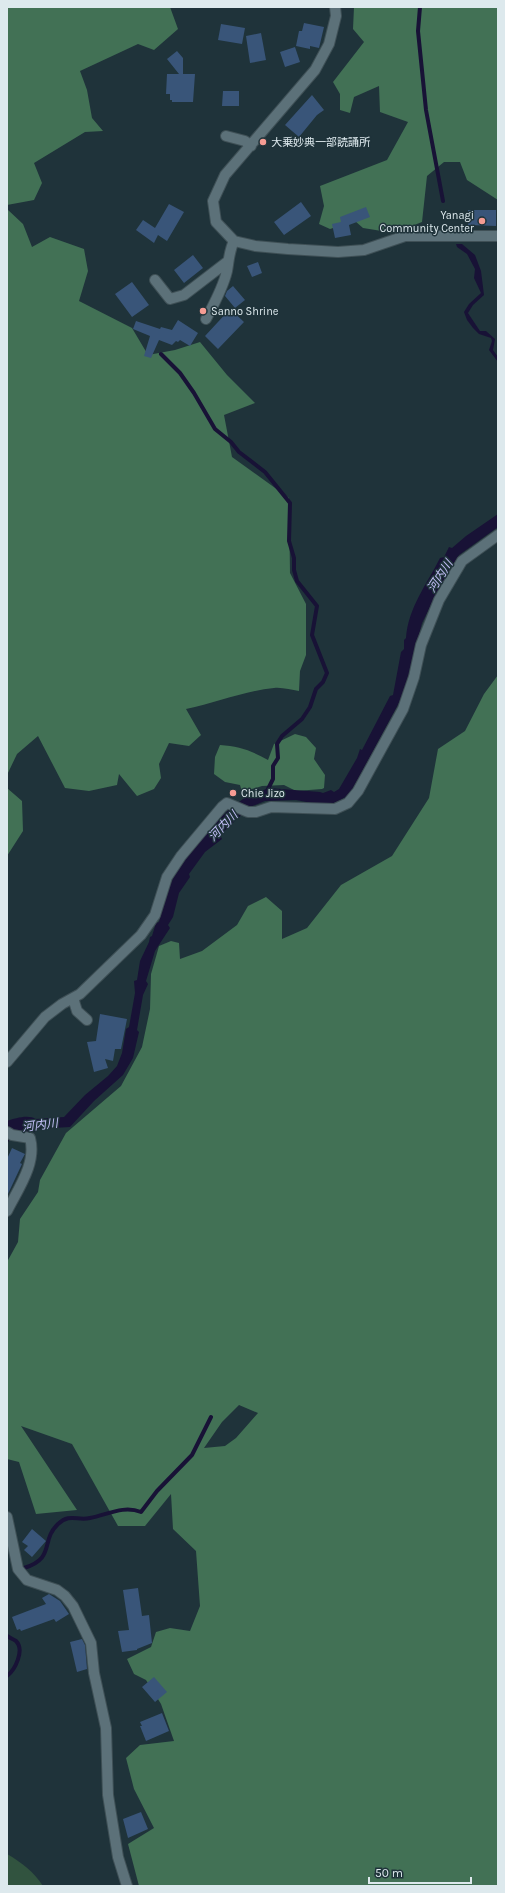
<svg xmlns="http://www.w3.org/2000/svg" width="505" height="1893" font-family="Karla,'Noto Sans JP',sans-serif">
<rect width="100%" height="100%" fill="#1f333a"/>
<path fill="#31533f" d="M7 1854C21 1862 34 1872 43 1886H7Z"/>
<path fill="#427155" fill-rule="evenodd" d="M7 7H170L178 29 154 50 138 44 80 71 87 90 92 118 103 131 85 132 34 163 42 183 34 200 7 205Z
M354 7H498V200L467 180 460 162H444L427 176 422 222 394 233 363 228 355 221 330 229 319 224 324 206 320 186 387 160 408 122 380 112 379 86 354 97 350 113 340 110V94L333 82 364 42 353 29Z
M7 209 23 224 32 247 50 237 84 249 88 271 79 301 132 328 148 355 175 350 200 342 227 375 255 403 224 415 232 457 289 498 290 573 306 604V655L300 671 299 691C291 690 282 687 274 688 244 691 216 703 186 709L201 735 189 746 169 743 159 764 161 778 154 789 137 796 119 774 117 785 89 791 65 788 38 736 17 754 7 775Z
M498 675V1886H139L128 1844 154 1828 134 1789 126 1758 140 1745 174 1741 161 1704 146 1680 134 1674 127 1659 151 1647 156 1632 170 1628 190 1631 200 1606 196 1551 173 1529 171 1494 145 1526H118L72 1444 21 1426 77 1510 36 1514 19 1462 7 1459V1262L18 1242 20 1219 38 1192 40 1180 66 1133 121 1086 142 1047 150 1009 151 974 159 946 171 941 179 943 180 959 202 951 237 925 248 906 266 897 282 911V939L307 928 341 885 392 856 429 798 438 749 465 731 484 694ZM239 1405 258 1413 236 1438 225 1446 204 1448 222 1422Z
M295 734 306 737 316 748 314 759 325 775 324 788 322 789 296 791 284 785 262 786 242 792 240 785 225 782 214 774 215 757 220 745C239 746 252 751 268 760L274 744Z
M7 788 22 801 23 831 7 856Z"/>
<path fill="#181236" d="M456 244H462L475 255 481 271 484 295 473 305 468 313 480 331H486L495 339 493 350 498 357V362L489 350 492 341 491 338 479 334 473 328 467 320 464 312 469 304 481 293 474 278 475 269 467 254 457 247Z
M498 514V527L459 555 441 585 422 623 406 685 401 699 351 792 346 797 334 803 317 804 296 800 265 801 250 807 220 835 222 839 205 852 189 874 190 877 179 893 173 917 168 925 170 928 155 951 146 981 148 984 143 995 137 1030 139 1032 133 1058 123 1075 94 1101 70 1127 36 1129V1132H14L7 1144V1121C15 1118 29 1114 36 1119L64 1117 85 1095 108 1076 117 1066 122 1053 126 1029 129 1027 135 993 134 981 137 980 140 961 149 942 150 937 152 936 156 923 159 922C162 912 163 901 167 891 185 849 219 813 258 789L261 791 269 788 320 792 323 793 331 790 334 792 339 789 357 758 360 749 362 750 390 696 393 695 401 652 404 649V640L406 638C408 608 427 584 440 558L444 557 449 547 452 548 466 536Z"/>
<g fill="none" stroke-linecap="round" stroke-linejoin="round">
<path stroke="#181236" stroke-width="4" d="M420 7 418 31 426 110 443 201
M161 354 180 373 194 393 215 429 231 442 239 452 265 472 290 503 289 541 294 558V570L297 581 317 606 312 635 327 673 323 682 316 689 310 707 302 719 282 736 277 744 278 758 273 766V779L267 791
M24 1568C56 1558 40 1541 58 1524 70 1513 77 1521 90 1518 107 1515 123 1505 141 1512L157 1491 192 1455 211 1417
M7 1636C10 1638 13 1639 16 1641 25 1650 15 1670 7 1676"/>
</g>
<path fill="#395579" d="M304 23 324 27 319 48 310 46V49L296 46 299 31H302Z
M221 24 245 28 242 44 218 40Z
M261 33 266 60 250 63 246 36Z
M295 47 300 62 285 67 280 52Z
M177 51 183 58V74H195L193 102H172V100H170V94H166L167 74H179L167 59Z
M223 91H239V106H222Z
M312 95 324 110 317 115 299 137 285 125Z
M301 202 311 216 284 235 274 222Z
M169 204 184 212 167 241 158 235 154 243 136 230 143 220 155 228Z
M366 207 370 217 349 225 351 235 335 238 332 224 341 222 340 217Z
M468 210H496V226L468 225Z
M193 255 203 268 184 283 174 270Z
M258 262 262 273 252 277 247 266Z
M132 282 149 305 132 317 115 294Z
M233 286 245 300 235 308 225 296 227 291Z
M230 309 244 322 218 349 205 336Z
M178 320 198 333 190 346 180 340 178 342 176 341 172 345 159 340 151 358 144 356 150 336 133 329 136 321 160 329 161 327 172 330Z
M100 1014 127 1019 121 1049H115L113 1061 105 1059 108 1068 94 1072 87 1042 96 1041Z
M12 1148 25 1154 20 1163 22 1164 7 1196V1159Z
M32 1529 46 1541 32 1557 24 1550 28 1546 22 1542Z
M138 1588 142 1616 149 1615 152 1643 137 1649V1650L122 1652 118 1631 129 1630 123 1590Z
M49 1594 60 1601 69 1614 56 1622 54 1619 21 1631 20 1629 17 1630 12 1617 46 1604 42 1598Z
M82 1639 85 1645 87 1669 77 1672 70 1642Z
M154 1677 167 1692 155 1702 142 1687Z
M162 1713 169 1731 146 1741 140 1726H142L140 1722Z
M141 1812 148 1829 128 1838 123 1819Z"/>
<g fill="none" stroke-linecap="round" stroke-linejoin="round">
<g stroke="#3f5056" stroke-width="12">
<path id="minor" d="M335 7 336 16 329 44 315 70 225 175 213 201 216 222 234 241 255 246 288 249 338 252 364 250 405 236H498
M226 136 245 141 251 146
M155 280 170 299 184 295 227 262
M206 319C214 304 223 288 227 271 229 260 229 251 234 241
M73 998 77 1011 87 1020
M7 1062 45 1017 62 1004 80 994 141 935 155 915 167 877 181 856 222 807 227 803 248 812H256L271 807 335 809 348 803 358 791 403 709 414 677 421 645 439 600 462 561 498 535
M7 1132 12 1135 30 1138C37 1163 18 1189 7 1211
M7 1517 18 1569 27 1580 57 1590 65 1596 73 1606 91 1643 94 1673 106 1728 108 1795 118 1857 127 1886"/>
</g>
<use href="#minor" stroke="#5c7179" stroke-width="10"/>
</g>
<g fill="#f59c93" stroke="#1f333a" stroke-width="1.5">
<circle cx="263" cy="142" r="4"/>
<circle cx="482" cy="221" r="4"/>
<circle cx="203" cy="311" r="4"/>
<circle cx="233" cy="793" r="4"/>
</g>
<g text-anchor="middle" stroke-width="3" stroke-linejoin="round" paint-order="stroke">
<g font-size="11" fill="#dde9ed" stroke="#1f333a" text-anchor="start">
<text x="271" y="146">大乗妙典一部読誦所</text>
<text x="474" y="219" text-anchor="end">Yanagi<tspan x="474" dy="13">Community Center</tspan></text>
<text x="211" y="315">Sanno Shrine</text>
<text x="241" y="797">Chie Jizo</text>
</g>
<g font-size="12" font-style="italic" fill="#c2bef6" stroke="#1f333a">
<text transform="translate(440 576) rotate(-57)" y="4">河内川</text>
<text transform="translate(223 826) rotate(-46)" y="4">河内川</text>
<text transform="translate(40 1125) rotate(-7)" y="4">河内川</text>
</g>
</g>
<rect width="505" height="1893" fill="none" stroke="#dde9ed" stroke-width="16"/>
<path d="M369 1877v6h102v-6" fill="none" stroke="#dde9ed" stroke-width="2"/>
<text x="375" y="1877" font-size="12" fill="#dde9ed" stroke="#1f333a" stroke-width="3" paint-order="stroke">50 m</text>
</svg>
